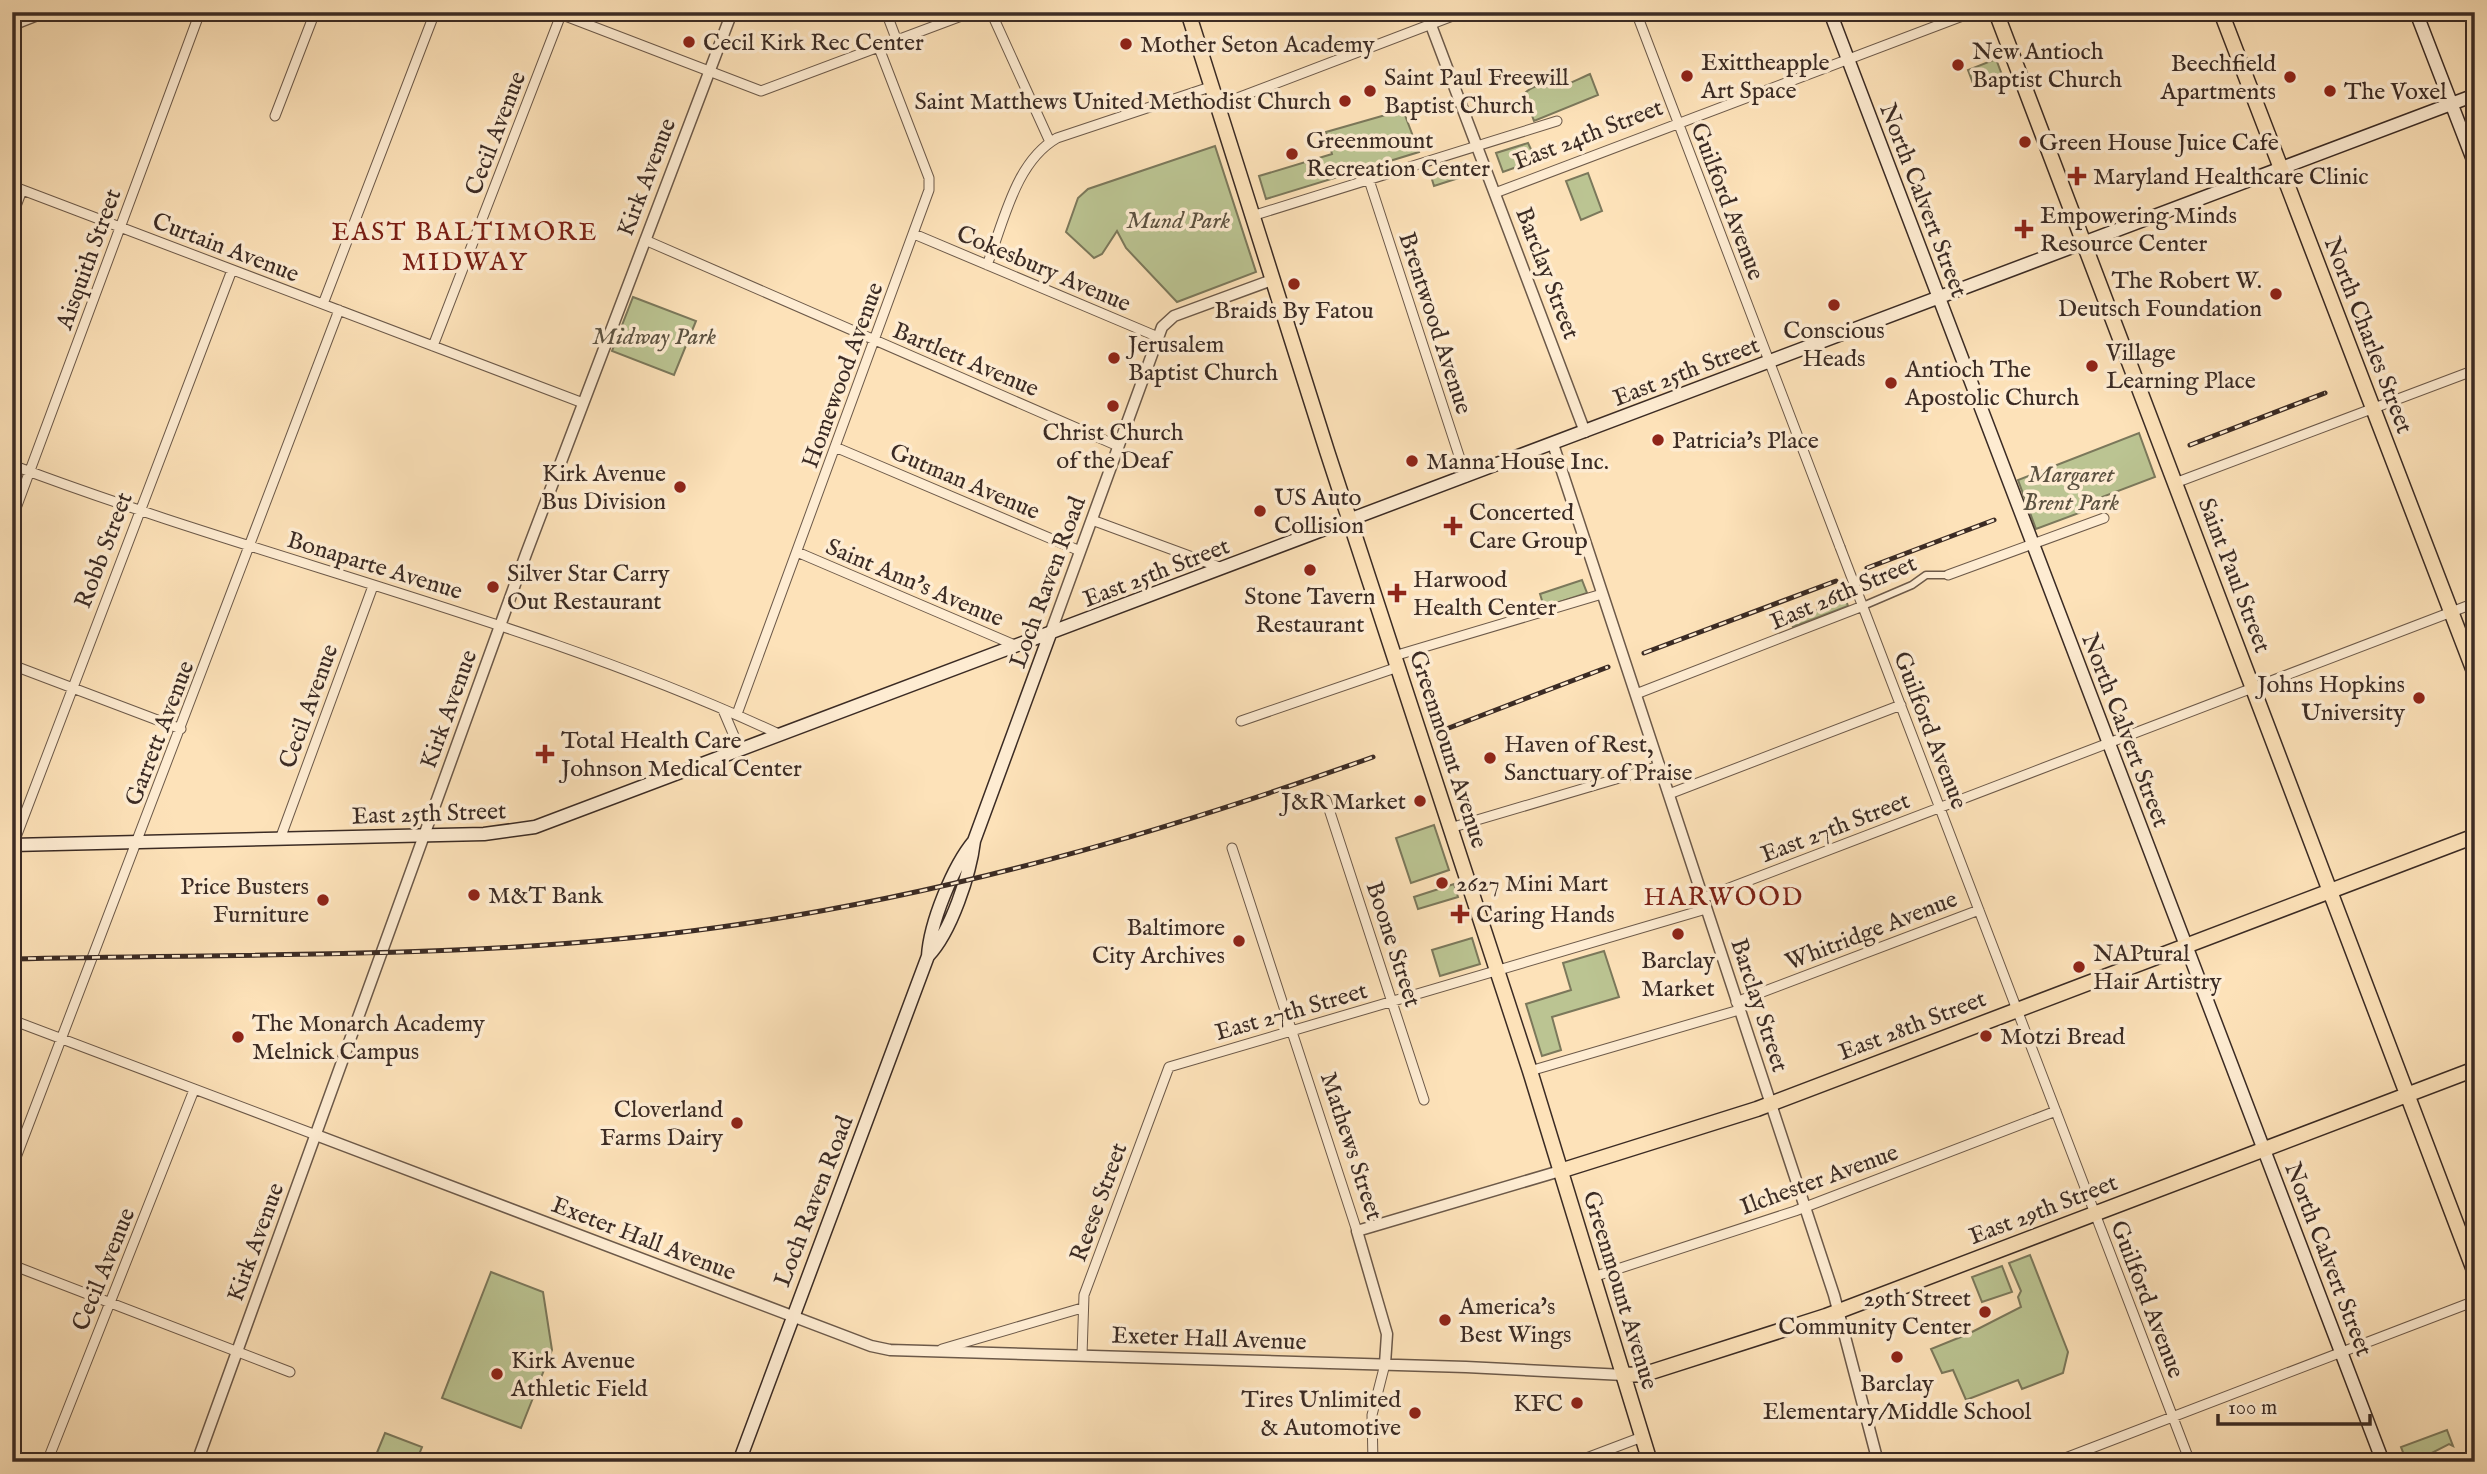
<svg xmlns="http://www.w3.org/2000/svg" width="2487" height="1474" font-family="'IM FELL English',serif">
<rect width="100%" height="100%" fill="#fde2b9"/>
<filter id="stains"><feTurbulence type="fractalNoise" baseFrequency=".00286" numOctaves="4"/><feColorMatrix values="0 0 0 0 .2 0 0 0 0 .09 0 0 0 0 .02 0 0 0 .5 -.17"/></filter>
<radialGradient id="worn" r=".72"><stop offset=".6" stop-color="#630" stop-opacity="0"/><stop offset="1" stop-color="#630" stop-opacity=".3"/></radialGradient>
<path fill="#bbc492" stroke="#7b785b" stroke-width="2" d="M1996 59 2002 75 1974 86 1968 70Z
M1590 74 1598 95 1534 121 1524 94C1536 82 1542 87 1556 87 1567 86 1580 78 1590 74Z
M1403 110 1419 152 1266 199 1259 176 1332 154 1326 132Z
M1528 143 1536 160 1503 172 1496 153Z
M1215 146 1256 272 1177 302 1126 248 1117 231 1102 254 1094 258 1066 232 1078 198 1088 189Z
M1467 162 1471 174 1434 186 1430 173Z
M1588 173 1602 211 1581 220 1566 181Z
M633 297 696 321 674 375 612 351Z
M2139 433 2155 477 2102 497 2095 507 2036 529 2018 480Z
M1582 580 1587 593 1544 607 1540 594Z
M1843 593 1848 606 1793 627 1791 620 1822 608Z
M1434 825 1449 870 1411 883 1396 838Z
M1454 884 1458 897 1418 909 1414 897Z
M1472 938 1480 964 1440 976 1432 950Z
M1604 951 1619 997 1552 1017 1561 1050 1542 1056 1526 1004 1571 990 1563 963Z
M2030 1255 2068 1352 2063 1373 2022 1389 2018 1380 1966 1400 1953 1370 1942 1373 1931 1349 1968 1334 2021 1307 2018 1297 2021 1291 2009 1263Z
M2002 1266 2012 1292 1982 1302 1972 1277Z
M491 1272 543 1292 552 1350 521 1428 442 1398Z
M2447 1430 2453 1446 2449 1444 2424 1457 2422 1454 2406 1460 2401 1447Z
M385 1433 422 1447 416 1462H393L376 1455Z"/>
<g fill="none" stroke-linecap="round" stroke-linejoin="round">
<g stroke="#6c5949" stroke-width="9">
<path id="pedestrian" d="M1863 606 1912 585 1926 575H1948"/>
</g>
<g stroke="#6c5949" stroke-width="11">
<path id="minor" d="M555 12 761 91 972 12
M886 12 897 41
M991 12 1050 142
M1636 12 1840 547
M1219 105 1463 12
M275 116 315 12
M1369 180 1466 477
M12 186 583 403
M1495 193 1973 12
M1252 216 1557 121
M12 217 22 190
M914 234 1158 337
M645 240 1118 446
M987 265C1004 222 1015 162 1057 138L1213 86
M323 304 435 12
M433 346 562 12
M835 447 1080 551
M12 465C266 561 534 620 781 735
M2175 483 2475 370
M12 519 200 12
M1092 520 1222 568
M797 552 1017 646
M1948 575 2104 518
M1858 594 2190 1462
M1394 656 1602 594
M12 665 181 729
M1636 694 1863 606
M723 710 740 750
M737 714 929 190V178L879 48
M1241 721 1398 667
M1669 794 1901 705
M1326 800 1424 1100
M1450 828 1660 766
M280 839 373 586
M13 845 232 270
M1232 848 1357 1231
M1703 898 2475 603
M1736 1002 1979 910
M12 1020 316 1135
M1530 1071 1739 1010
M12 1168 339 310
M12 1265 290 1372
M1593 1277 1795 1211 2056 1111
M942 1349 1082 1308
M1082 1355 1084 1295 1169 1067 1706 909
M199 1456 214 1462
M47 1462 194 1090
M1373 1462 1372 1415 1385 1364
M1576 1462 1642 1437
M2055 1462 2475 1301"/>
</g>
<g stroke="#6c5949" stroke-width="13">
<path id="tertiary" d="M1426 12 1585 432
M12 25 45 12
M1553 444 1834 1295 1878 1462
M1050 634 1162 327 1174 316 1272 280
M316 1135 871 1346 890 1350 1466 1367 1624 1375
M1385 1364 1387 1334 1357 1231 1560 1171
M197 1462 526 554 732 12"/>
</g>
<g stroke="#3b2b24" stroke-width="15">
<path id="secondary" d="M1830 12 2383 1462
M2416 12 2475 165
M12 845 484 834 535 827 2475 95
M928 956C951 932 970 874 974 841L1050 634
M739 1462 928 956C930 923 953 866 974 841"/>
</g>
<g stroke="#3b2b24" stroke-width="17">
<path id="primary" d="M1188 12 1327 451 1530 1071 1650 1462
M1996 12 2475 1273
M2221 12 2475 674
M1560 1171 1757 1109 2475 836
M1624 1375 1645 1374 1826 1316 2475 1069"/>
</g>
<use href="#pedestrian" stroke="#feecd2" stroke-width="6"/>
<use href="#minor" stroke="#feecd2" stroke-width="9"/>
<use href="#tertiary" stroke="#feecd2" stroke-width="10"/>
<use href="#secondary" stroke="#feecd2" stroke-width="12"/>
<use href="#primary" stroke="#fde2b9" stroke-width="14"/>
<g stroke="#3b2b24" stroke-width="5">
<path id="rail" d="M2190 445 2325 393
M1867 568 1994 520
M1644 653 1836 581
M1441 731 1608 667
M12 959C248 953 487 960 721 927 945 896 1161 833 1373 757"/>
</g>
<use href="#rail" stroke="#feecd2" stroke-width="2.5" stroke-dasharray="8" stroke-linecap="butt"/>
<g stroke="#6c5949" stroke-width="11" stroke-linecap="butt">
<path id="minor-bridge" d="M1840 547 1858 594"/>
</g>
<use href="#minor-bridge" stroke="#feecd2" stroke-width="9"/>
</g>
<g fill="#8f2418" stroke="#feecd2" stroke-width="2.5">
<circle cx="689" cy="42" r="7"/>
<circle cx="1126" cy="44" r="7"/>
<circle cx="1958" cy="65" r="7"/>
<circle cx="1687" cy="76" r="7"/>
<circle cx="2290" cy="77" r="7"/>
<circle cx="1370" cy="91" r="7"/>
<circle cx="2330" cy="91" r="7"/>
<circle cx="1345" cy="101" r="7"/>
<circle cx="2025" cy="142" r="7"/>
<circle cx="1292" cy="154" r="7"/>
<path d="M2073.5 165.5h7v7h7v7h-7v7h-7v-7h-7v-7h7z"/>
<path d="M2020.5 218.5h7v7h7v7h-7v7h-7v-7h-7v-7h7z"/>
<circle cx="1294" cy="284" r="7"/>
<circle cx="2276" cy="294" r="7"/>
<circle cx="1834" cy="305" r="7"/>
<circle cx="1114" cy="358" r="7"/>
<circle cx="2092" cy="366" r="7"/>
<circle cx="1891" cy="383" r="7"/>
<circle cx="1113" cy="406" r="7"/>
<circle cx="1658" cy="440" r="7"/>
<circle cx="1412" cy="461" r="7"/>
<circle cx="680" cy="487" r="7"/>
<circle cx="1260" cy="511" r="7"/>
<path d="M1449.5 515.5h7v7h7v7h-7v7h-7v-7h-7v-7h7z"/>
<circle cx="1310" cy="570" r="7"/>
<circle cx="493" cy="587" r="7"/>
<path d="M1393.5 582.5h7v7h7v7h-7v7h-7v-7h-7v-7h7z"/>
<circle cx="2419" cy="698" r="7"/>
<path d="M541.5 743.5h7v7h7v7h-7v7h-7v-7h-7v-7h7z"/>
<circle cx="1490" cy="758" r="7"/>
<circle cx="1420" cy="801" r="7"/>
<circle cx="1442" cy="883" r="7"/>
<circle cx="474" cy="895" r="7"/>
<circle cx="323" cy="900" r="7"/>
<path d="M1456.5 903.5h7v7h7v7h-7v7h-7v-7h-7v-7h7z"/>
<circle cx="1678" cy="934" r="7"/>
<circle cx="1239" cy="941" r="7"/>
<circle cx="2079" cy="967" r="7"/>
<circle cx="1986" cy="1036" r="7"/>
<circle cx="238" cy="1037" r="7"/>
<circle cx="737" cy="1123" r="7"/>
<circle cx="1985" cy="1312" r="7"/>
<circle cx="1445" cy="1320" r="7"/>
<circle cx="1897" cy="1357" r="7"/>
<circle cx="497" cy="1374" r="7"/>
<circle cx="1577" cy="1403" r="7"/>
<circle cx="1415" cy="1413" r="7"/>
</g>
<g text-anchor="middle" stroke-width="7" stroke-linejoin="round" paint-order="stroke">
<g font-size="24" fill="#3b2b24" stroke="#feecd2" text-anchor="start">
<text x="703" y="50">Cecil Kirk Rec Center</text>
<text x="1140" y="52">Mother Seton Academy</text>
<text x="1972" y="59">New Antioch<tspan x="1972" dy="28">Baptist Church</tspan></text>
<text x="1701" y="70">Exittheapple<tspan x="1701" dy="28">Art Space</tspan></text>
<text x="2276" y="71" text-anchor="end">Beechfield<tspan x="2276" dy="28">Apartments</tspan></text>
<text x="1384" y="85">Saint Paul Freewill<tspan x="1384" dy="28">Baptist Church</tspan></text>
<text x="2344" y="99">The Voxel</text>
<text x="1331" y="109" text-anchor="end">Saint Matthews United Methodist Church</text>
<text x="1306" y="148">Greenmount<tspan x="1306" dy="28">Recreation Center</tspan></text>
<text x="2039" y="150">Green House Juice Cafe</text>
<text x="2093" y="184">Maryland Healthcare Clinic</text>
<text x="2040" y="223">Empowering Minds<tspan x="2040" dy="28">Resource Center</tspan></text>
<text x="2262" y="288" text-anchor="end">The Robert W.<tspan x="2262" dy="28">Deutsch Foundation</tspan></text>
<text x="1294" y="318" text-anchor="middle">Braids By Fatou</text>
<text x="1834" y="338" text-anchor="middle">Conscious<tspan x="1834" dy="28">Heads</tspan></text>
<text x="1128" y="352">Jerusalem<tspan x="1128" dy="28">Baptist Church</tspan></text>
<text x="2106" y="360">Village<tspan x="2106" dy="28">Learning Place</tspan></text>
<text x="1905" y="377">Antioch The<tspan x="1905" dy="28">Apostolic Church</tspan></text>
<text x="1113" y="440" text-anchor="middle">Christ Church<tspan x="1113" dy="28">of the Deaf</tspan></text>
<text x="1672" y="448">Patricia's Place</text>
<text x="1426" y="469">Manna House Inc.</text>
<text x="666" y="481" text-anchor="end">Kirk Avenue<tspan x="666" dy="28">Bus Division</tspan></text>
<text x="1274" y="505">US Auto<tspan x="1274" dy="28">Collision</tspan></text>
<text x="1469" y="520">Concerted<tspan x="1469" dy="28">Care Group</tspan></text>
<text x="507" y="581">Silver Star Carry<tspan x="507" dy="28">Out Restaurant</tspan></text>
<text x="1413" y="587">Harwood<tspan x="1413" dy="28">Health Center</tspan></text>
<text x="1310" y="604" text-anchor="middle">Stone Tavern<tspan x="1310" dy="28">Restaurant</tspan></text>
<text x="2405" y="692" text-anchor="end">Johns Hopkins<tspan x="2405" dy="28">University</tspan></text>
<text x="561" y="748">Total Health Care<tspan x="561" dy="28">Johnson Medical Center</tspan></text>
<text x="1504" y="752">Haven of Rest,<tspan x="1504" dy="28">Sanctuary of Praise</tspan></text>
<text x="1406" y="809" text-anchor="end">J&amp;R Market</text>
<text x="1456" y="891">2627 Mini Mart</text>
<text x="309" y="894" text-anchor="end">Price Busters<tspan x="309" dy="28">Furniture</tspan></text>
<text x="488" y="903">M&amp;T Bank</text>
<text x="1476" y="922">Caring Hands</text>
<text x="1225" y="935" text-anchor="end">Baltimore<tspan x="1225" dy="28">City Archives</tspan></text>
<text x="2093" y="961">NAPtural<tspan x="2093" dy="28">Hair Artistry</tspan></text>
<text x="1678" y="968" text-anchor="middle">Barclay<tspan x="1678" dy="28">Market</tspan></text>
<text x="252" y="1031">The Monarch Academy<tspan x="252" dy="28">Melnick Campus</tspan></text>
<text x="2000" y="1044">Motzi Bread</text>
<text x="723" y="1117" text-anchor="end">Cloverland<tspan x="723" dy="28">Farms Dairy</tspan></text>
<text x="1971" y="1306" text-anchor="end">29th Street<tspan x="1971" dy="28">Community Center</tspan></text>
<text x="1459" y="1314">America's<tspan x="1459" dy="28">Best Wings</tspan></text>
<text x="511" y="1368">Kirk Avenue<tspan x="511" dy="28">Athletic Field</tspan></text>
<text x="1897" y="1391" text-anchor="middle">Barclay<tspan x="1897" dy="28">Elementary/Middle School</tspan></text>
<text x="1401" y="1407" text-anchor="end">Tires Unlimited<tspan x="1401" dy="28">&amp; Automotive</tspan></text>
<text x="1563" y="1411" text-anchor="end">KFC</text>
</g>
<g font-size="24" fill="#3b2b24" stroke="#feecd2">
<text transform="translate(495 133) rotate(-69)" y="8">Cecil Avenue</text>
<text transform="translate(1588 134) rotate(-21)" y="8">East 24th Street</text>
<text transform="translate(646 177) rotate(-69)" y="8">Kirk Avenue</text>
<text transform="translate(1924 200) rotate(69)" y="8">North Calvert Street</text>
<text transform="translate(1728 201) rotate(69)" y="8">Guilford Avenue</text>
<text transform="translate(226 247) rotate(21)" y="8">Curtain Avenue</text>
<text transform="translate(88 259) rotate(-70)" y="8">Aisquith Street</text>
<text transform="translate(1044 268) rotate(23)" y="8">Cokesbury Avenue</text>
<text transform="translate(1548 273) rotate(69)" y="8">Barclay Street</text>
<text transform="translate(1436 323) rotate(72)" y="8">Brentwood Avenue</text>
<text transform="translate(2369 335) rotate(69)" y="8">North Charles Street</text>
<text transform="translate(966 359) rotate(23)" y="8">Bartlett Avenue</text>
<text transform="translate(1686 371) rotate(-21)" y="8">East 25th Street</text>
<text transform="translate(842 375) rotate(-70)" y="8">Homewood Avenue</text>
<text transform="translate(965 481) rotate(23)" y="8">Gutman Avenue</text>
<text transform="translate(103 550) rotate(-69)" y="8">Robb Street</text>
<text transform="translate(375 565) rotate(17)" y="8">Bonaparte Avenue</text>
<text transform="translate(1156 572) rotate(-21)" y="8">East 25th Street</text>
<text transform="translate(2235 575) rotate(69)" y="8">Saint Paul Street</text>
<text transform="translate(915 582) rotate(23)" y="8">Saint Ann's Avenue</text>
<text transform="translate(1047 582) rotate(-70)" y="8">Loch Raven Road</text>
<text transform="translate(1843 592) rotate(-23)" y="8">East 26th Street</text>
<text transform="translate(308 706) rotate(-70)" y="8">Cecil Avenue</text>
<text transform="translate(448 709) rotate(-70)" y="8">Kirk Avenue</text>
<text transform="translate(1931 730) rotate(69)" y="8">Guilford Avenue</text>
<text transform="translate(2126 730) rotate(69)" y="8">North Calvert Street</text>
<text transform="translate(159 733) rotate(-69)" y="8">Garrett Avenue</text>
<text transform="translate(1449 749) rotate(72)" y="8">Greenmount Avenue</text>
<text transform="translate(429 813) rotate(-2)" y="8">East 25th Street</text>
<text transform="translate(1835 827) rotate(-21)" y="8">East 27th Street</text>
<text transform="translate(1871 930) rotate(-21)" y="8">Whitridge Avenue</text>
<text transform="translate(1394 944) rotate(72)" y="8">Boone Street</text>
<text transform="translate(1760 1005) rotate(72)" y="8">Barclay Street</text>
<text transform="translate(1291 1011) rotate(-16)" y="8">East 27th Street</text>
<text transform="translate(1912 1025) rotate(-21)" y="8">East 28th Street</text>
<text transform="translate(1352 1146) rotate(72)" y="8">Mathews Street</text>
<text transform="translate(1819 1179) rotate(-20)" y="8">Ilchester Avenue</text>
<text transform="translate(813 1201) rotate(-69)" y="8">Loch Raven Road</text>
<text transform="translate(1098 1202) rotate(-70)" y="8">Reese Street</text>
<text transform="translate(2043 1209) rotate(-21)" y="8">East 29th Street</text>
<text transform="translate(644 1238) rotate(21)" y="8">Exeter Hall Avenue</text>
<text transform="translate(255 1242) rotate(-70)" y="8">Kirk Avenue</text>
<text transform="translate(2329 1259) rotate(69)" y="8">North Calvert Street</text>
<text transform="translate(103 1269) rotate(-68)" y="8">Cecil Avenue</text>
<text transform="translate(1621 1290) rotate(73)" y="8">Greenmount Avenue</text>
<text transform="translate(2148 1299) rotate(69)" y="8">Guilford Avenue</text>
<text transform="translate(1209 1338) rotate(2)" y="8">Exeter Hall Avenue</text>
</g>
<g font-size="24" font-style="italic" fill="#5b5140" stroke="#feecd2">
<text x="1178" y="228">Mund Park</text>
<text x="654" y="344">Midway Park</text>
<text x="2071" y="482">Margaret<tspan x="2071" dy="28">Brent Park</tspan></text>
</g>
<g font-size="26" letter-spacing="2" fill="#7a1f14" stroke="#feecd2">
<text x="465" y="240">EAST BALTIMORE<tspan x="465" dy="30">MIDWAY</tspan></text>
<text x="1724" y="905">HARWOOD</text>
</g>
</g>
<rect width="2487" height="1474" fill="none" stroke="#fde2b9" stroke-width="42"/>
<rect x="14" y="14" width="2459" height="1446" fill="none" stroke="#3b2b24" stroke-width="3.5"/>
<rect x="21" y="21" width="2445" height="1432" fill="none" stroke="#3b2b24" stroke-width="2"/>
<path d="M2218 1414v10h152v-10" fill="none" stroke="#3b2b24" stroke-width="3.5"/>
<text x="2228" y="1414" font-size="21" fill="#3b2b24" stroke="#feecd2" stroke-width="5" paint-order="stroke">100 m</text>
<rect width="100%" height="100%" filter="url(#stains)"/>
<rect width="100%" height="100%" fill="url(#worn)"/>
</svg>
